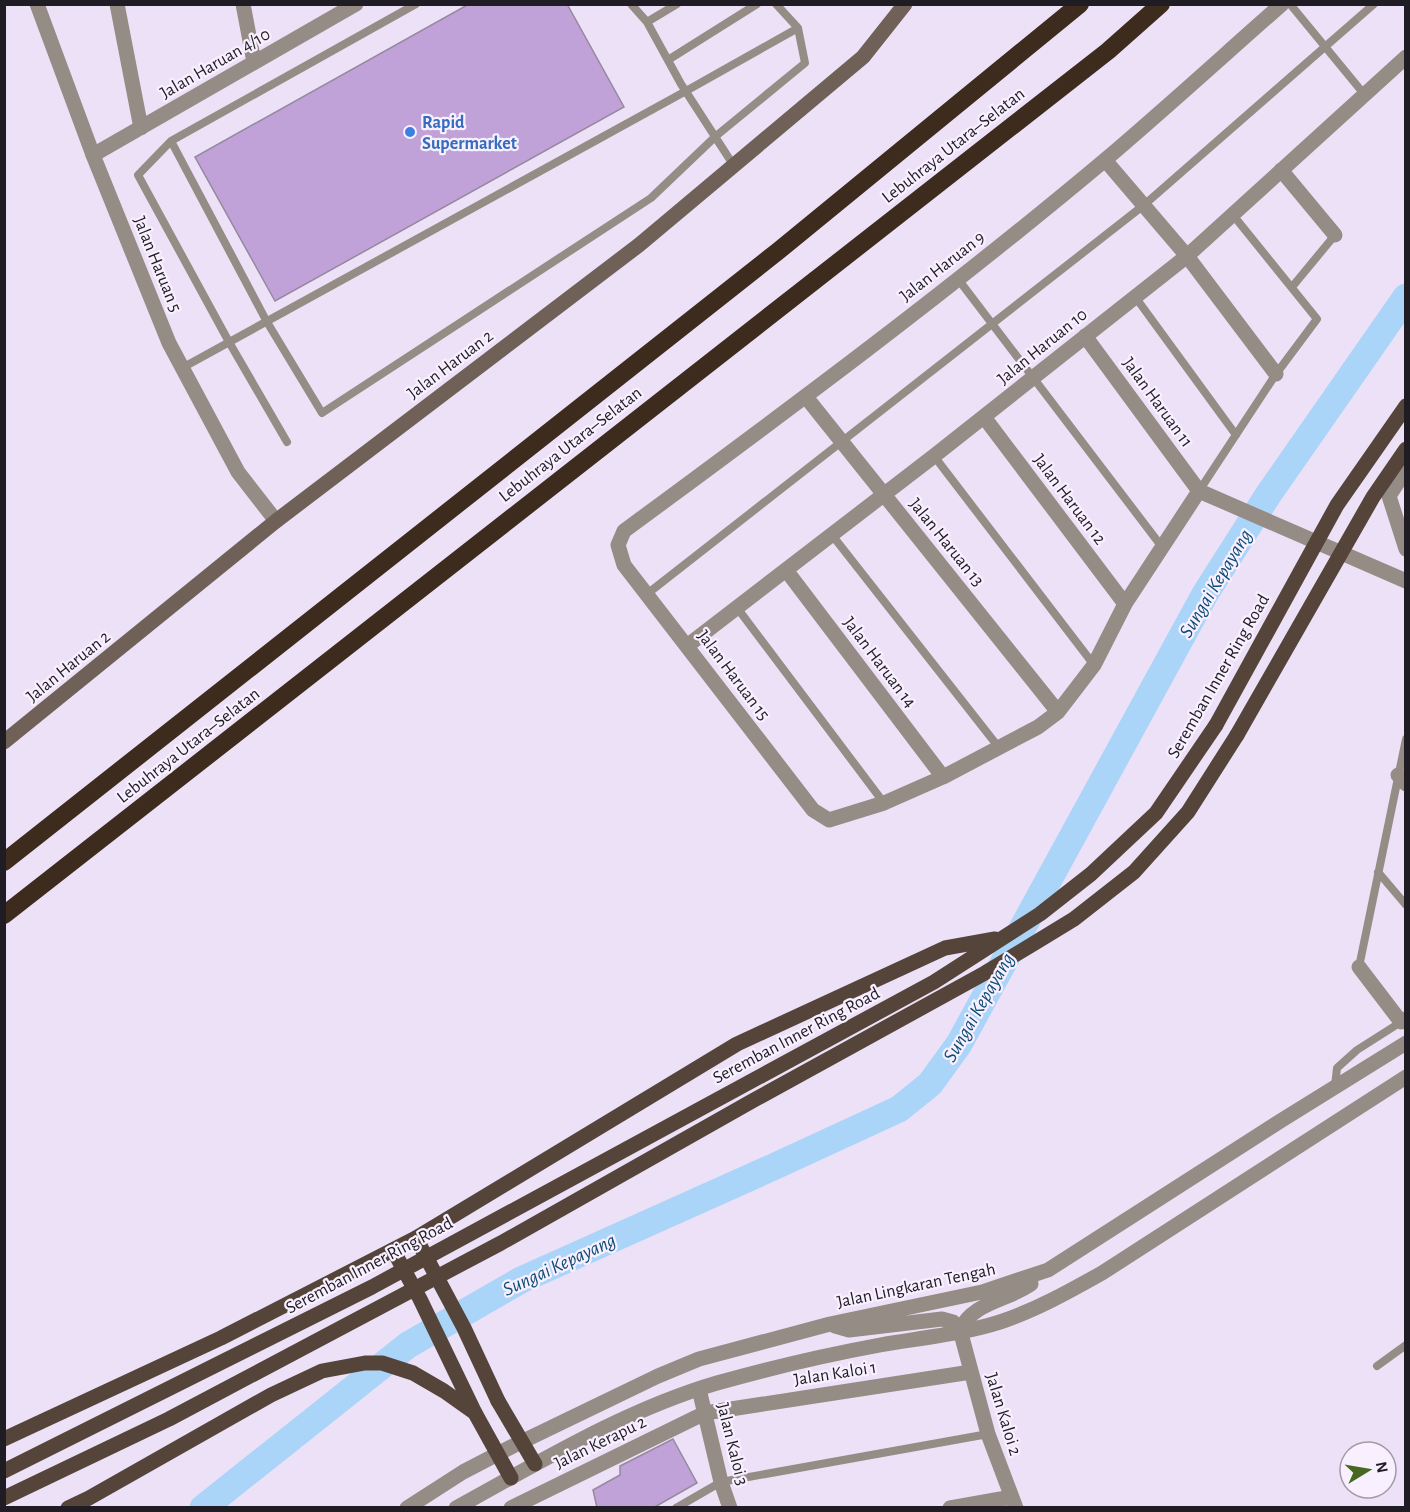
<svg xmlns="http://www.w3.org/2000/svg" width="1410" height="1512" font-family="'Alegreya Sans',sans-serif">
<rect width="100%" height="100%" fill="#ede1f8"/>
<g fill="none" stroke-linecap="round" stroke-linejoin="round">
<path stroke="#aad5f8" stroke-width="27" d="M203 1508 408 1345 521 1280 771 1168 899 1109 930 1084 959 1044 1205 594 1268 495 1406 297"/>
</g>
<path fill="#c0a1d8" stroke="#94899e" stroke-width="1.5" d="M469 4H567L624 107 275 301 195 157Z
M673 1439 697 1483 653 1508H597L593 1490 620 1475V1466Z"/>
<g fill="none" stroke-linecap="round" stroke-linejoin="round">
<path stroke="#968c86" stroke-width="8" d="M631 4 647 22 681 84 734 166
M1290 4 1364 94
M647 22 677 4
M668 60 757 4
M171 141 267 322 322 413 651 198 716 136 805 63 798 28 776 4
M958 279 1162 547
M1292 287 1335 235
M1136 298 1236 435
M182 368 686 91 798 28
M287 442 229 342 138 175 171 141 416 4
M934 456 1094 665
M1199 491 1276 374 1317 319 1233 215
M832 535 1000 749
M647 594 1144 205 1374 4
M738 609 884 803
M1378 872 1406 905
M1359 967 1406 739
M1335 1086 1337 1068 1357 1050 1401 1022
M1377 1366 1406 1345
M676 1508 721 1482 988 1434"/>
<path stroke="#968c86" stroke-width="15" d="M117 4 141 128
M243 4 254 62
M93 155 356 4
M1105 160 1187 256 1276 374
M1281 170 1335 235
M1085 336 1199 491 1406 581
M806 397 1058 712
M984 417 1125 604
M1406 470 1389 496 1406 549
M1199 491 1125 604 1094 665 1058 712 1038 727 943 777 884 803 829 820 813 810 624 565 618 545 624 531C787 411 950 290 1105 160 1165 109 1223 56 1282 4
M786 570 943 777
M687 646 934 456 1187 256 1406 57
M1398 775 1406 784
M1359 967 1401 1022 1406 1019
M960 1330 988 1434 1016 1508
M699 1389 721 1482 730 1508
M511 1508 705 1413 971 1372
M950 1508 1012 1497"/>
<path stroke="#968c86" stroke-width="15" d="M37 4 93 155 169 343 238 472 276 521
M835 1326 849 1330 942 1319 953 1322 960 1330
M960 1330C973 1302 1007 1301 1031 1284
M407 1508 463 1472 513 1446 658 1376 699 1359 830 1324 982 1292 1048 1270 1282 1120 1406 1043
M456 1508C540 1462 625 1410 717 1383 770 1368 826 1355 880 1345 920 1338 962 1334 1000 1322 1036 1310 1070 1291 1102 1273L1406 1077"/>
<path stroke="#6f6158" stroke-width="15" d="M4 742 276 521 639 245 863 57 905 4"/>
<path stroke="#544439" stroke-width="15" d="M498 1401 535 1464
M4 1439 221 1338 416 1238 737 1044 945 948 995 939
M4 1471 372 1287 934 982 1040 914 1091 874 1156 813 1216 725
M4 1498 169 1419 501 1243 754 1100 985 973 1033 944 1074 919 1134 872 1188 812 1237 735
M68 1508 89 1498 271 1395 322 1371 365 1363H382L413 1373 444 1391 475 1413 511 1478"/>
<path stroke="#3d2b1e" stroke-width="18" d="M4 862 777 252 1080 4
M4 915 1108 51 1161 4"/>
<path stroke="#544439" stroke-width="15" d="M1216 725 1337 505 1406 406
M1237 735 1373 497 1406 449
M416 1238 464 1328 498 1401
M393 1250 420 1299 475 1413"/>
</g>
<circle fill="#3f7fe0" stroke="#f8f0ff" stroke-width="2" cx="410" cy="132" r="6"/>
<g text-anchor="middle" stroke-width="4.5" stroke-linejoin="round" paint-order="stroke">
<g font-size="18" fill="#201c24" stroke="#f8f0ff">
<text transform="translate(215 63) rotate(-30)" y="6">Jalan Haruan 4/10</text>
<text transform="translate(953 145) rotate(-38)" y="6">Lebuhraya Utara–Selatan</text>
<text transform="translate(158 264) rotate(68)" y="6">Jalan Haruan 5</text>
<text transform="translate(942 266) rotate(-38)" y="6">Jalan Haruan 9</text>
<text transform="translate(1042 346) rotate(-39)" y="6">Jalan Haruan 10</text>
<text transform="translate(450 364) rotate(-37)" y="6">Jalan Haruan 2</text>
<text transform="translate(1158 402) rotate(54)" y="6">Jalan Haruan 11</text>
<text transform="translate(570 444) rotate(-38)" y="6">Lebuhraya Utara–Selatan</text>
<text transform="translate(1070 499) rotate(53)" y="6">Jalan Haruan 12</text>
<text transform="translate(947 542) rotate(51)" y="6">Jalan Haruan 13</text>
<text transform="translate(880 662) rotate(53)" y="6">Jalan Haruan 14</text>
<text transform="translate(68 666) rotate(-39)" y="6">Jalan Haruan 2</text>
<text transform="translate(734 675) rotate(53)" y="6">Jalan Haruan 15</text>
<text transform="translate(1218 676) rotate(-60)" y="6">Seremban Inner Ring Road</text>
<text transform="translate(188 745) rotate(-38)" y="6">Lebuhraya Utara–Selatan</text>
<text transform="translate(796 1035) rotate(-28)" y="6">Seremban Inner Ring Road</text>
<text transform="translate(369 1265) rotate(-28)" y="6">Seremban Inner Ring Road</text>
<text transform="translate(916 1285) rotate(-12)" y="6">Jalan Lingkaran Tengah</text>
<text transform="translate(835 1373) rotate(-9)" y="6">Jalan Kaloi 1</text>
<text transform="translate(1004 1414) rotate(73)" y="6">Jalan Kaloi 2</text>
<text transform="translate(600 1442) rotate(-26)" y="6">Jalan Kerapu 2</text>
<text transform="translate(733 1444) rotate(76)" y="6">Jalan Kaloi 3</text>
</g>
<g font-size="18" font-weight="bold" fill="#366cbe" stroke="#f8f0ff" text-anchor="start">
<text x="422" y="128">Rapid<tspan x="422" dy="21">Supermarket</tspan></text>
</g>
<g font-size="20" font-style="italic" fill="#0e4d76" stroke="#f8f0ff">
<text transform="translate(1215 583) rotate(-59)" y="7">Sungai Kepayang</text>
<text transform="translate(978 1007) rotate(-60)" y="7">Sungai Kepayang</text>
<text transform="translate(559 1264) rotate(-25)" y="7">Sungai Kepayang</text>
</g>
</g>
<rect width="1410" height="1512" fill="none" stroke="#201c24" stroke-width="12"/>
<g transform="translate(1368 1470) rotate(79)"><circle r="28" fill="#f8f0ff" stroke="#a29ba7" stroke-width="1.5"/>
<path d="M0-4.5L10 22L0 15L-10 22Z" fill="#47681e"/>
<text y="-9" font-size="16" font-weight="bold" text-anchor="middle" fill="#201c24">N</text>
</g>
</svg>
